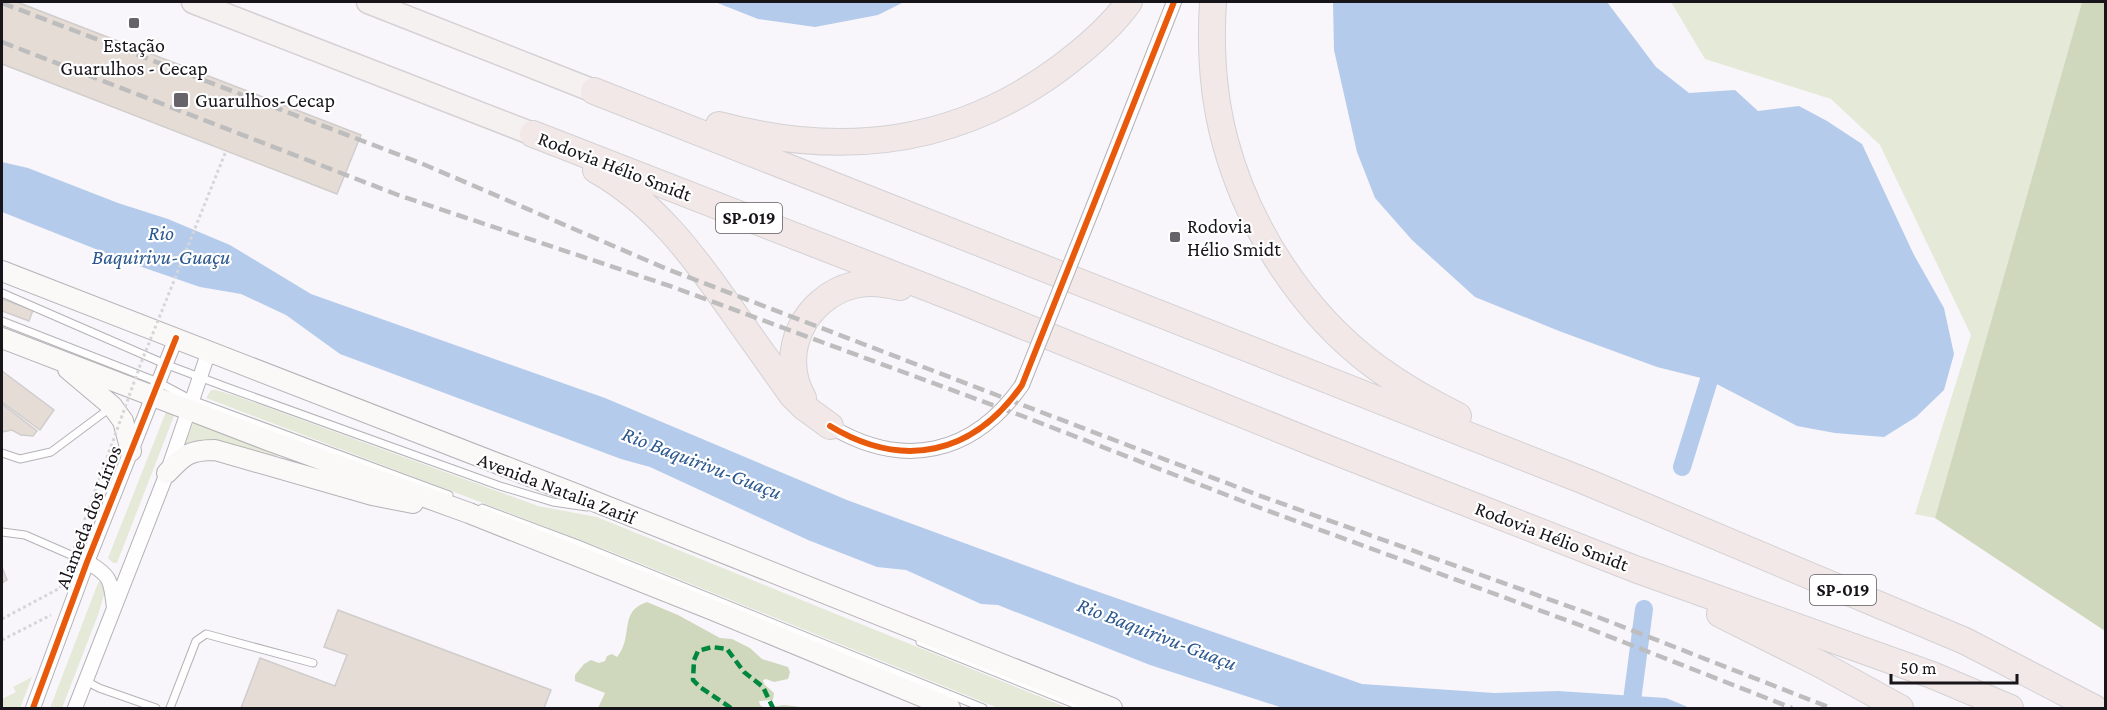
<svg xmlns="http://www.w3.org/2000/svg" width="2107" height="710" font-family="'Crimson Pro',serif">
<rect width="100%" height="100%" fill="#f9f6fb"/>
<path fill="#e4e9d8" d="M1671 2H2082L1935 518 1915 514 1971 335 1880 145 1831 99 1705 59Z
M211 390H216L239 397 538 506 597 517 1068 708H998L612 552 206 398Z
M166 412H171L174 416 117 563H113L108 558Z
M195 419 277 453 279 455 273 457 184 446Z
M101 580 107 585 98 615 62 708H50L98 583Z
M32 677 20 708H2V699L16 692 13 687Z"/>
<path fill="#cfd7bc" d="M2082 2H2106L2105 631 1935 518Z
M647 602 678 615 720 638 732 639 750 648 762 659 788 667 790 672 788 679 774 682 766 679 763 680 764 684 774 693 773 700 759 701 760 705 765 708 784 705 809 708H598L605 693 575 681V675L584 664 591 660 599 663 605 661 607 656 612 654 617 657C634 637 618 611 647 602Z"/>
<path fill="#b4cbec" d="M715 2H904L878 15 815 27 758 19Z
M1333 2H1607L1656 67 1689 93 1735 90 1758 111 1799 106 1827 121 1862 144 1914 255 1944 308 1954 354 1944 390 1916 417 1884 437 1835 433 1797 426 1709 380 1657 367 1559 331 1475 297 1412 240 1375 198 1357 152 1334 50Z
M2 162 28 168 118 203 168 219 230 245 311 294 605 398 847 500 1076 584 1362 684 1494 693 1558 691 1666 698 1690 708H1283L1150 665 998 605 981 604 906 570 877 567 808 540 650 467 621 459 340 354 286 315 241 294 200 287 136 265 2 212Z"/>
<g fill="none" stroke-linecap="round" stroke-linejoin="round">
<path stroke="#b4cbec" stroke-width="18" d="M1682 467 1709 380
M1631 708 1644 609"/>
</g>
<path fill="#e5dcd5" stroke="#d0cdcd" stroke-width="1.5" d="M2 2H17L361 135 337 194 2 64Z
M2 299 33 310 29 321 2 311Z
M2 371 54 410 40 430 2 402Z
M2 404 37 431 33 436 21 435 12 430 2 432Z
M2 567 7 580 2 583Z
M338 610 551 690 544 708H241L260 658 335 686 347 655 324 647Z"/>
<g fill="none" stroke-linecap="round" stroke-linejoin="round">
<g stroke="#b5b2b7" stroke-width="9">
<path id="service" d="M2 293 165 364 226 387 500 486 553 502 587 507
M2 321 158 382 192 400 449 495
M2 453 20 459 51 452 110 408
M482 508 578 544 983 708
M2 532 25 535 87 562
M920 642 1084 708
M86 681 99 688 156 708
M170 708 196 641 206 634 313 663"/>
</g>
<g stroke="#b5b2b7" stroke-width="16">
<path id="minor" d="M1094 205 1174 2
M830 426C903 470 973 455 1022 385
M87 562C111 575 111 581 114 608
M33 708 87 562 176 338
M75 708 167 473 209 351"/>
</g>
<g stroke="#b5b2b7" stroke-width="22">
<path id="secondary" d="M2 271 576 494 1112 708
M2 338 270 441 469 513 713 610 950 708
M68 369 112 406 123 421 131 451
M167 473C184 455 189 450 215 450L372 495 413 503"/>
</g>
<g stroke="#d3d1d4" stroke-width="25">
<path id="primary" d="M193 2 533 134
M368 2 594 91"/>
</g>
<g stroke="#d3d1d4" stroke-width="28">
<path id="motorway" d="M1213 2C1210 48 1213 96 1225 141 1248 228 1304 314 1376 367 1402 386 1430 402 1458 416
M594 91 1587 482 1965 641 2094 708
M719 125C842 158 956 145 1060 68 1084 50 1112 26 1129 2
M533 134 964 302 1316 444 1635 569 1932 675 2010 708
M596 170C653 202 691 252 728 305 749 335 771 365 792 395L804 407 830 426
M803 398C777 353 805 297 854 285 870 281 885 284 900 287
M1720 614 1820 664 1900 708"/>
</g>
<path stroke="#d6d6d7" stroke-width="3" stroke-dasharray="3 3" stroke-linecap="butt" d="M2 640 51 615"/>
<use href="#service" stroke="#fefefe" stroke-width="7"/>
<use href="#minor" stroke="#fefefe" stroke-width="14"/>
<use href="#secondary" stroke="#fbf8f8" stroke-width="20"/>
<use href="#primary" stroke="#f6f1f1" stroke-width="22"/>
<use href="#motorway" stroke="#f1e8e7" stroke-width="26"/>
<path stroke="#bebdbe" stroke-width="4.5" stroke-dasharray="12 6" stroke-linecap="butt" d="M2 3 423 164 667 269 1258 495 1590 614 1831 708
M2 42 398 195 670 286 1025 417 1255 506 1585 627 1792 708"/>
<g stroke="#b5b2b7" stroke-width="16" stroke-linecap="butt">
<path id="minor-bridge" d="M1022 385 1094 205"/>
</g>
<path stroke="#d6d6d7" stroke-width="3" stroke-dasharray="3 3" stroke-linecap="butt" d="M2 619 60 588 141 363 226 151"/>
<use href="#minor-bridge" stroke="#fefefe" stroke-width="14"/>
<path stroke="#00873e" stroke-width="4.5" stroke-dasharray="9 4.5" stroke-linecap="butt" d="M731 708 700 687 693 680 694 660 698 651 712 647 727 649 744 672 763 687 773 708"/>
<g stroke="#fff" stroke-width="10">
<path id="cycleway" d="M830 426C903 470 973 455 1022 385L1174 2
M33 708 87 562 176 338"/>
</g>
<use href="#cycleway" stroke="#e8590c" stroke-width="6"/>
</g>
<g fill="#666369" stroke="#fff" stroke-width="2">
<rect x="128" y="17" width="12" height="12" rx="3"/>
<rect x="173" y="92" width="16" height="16" rx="3"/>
<rect x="1169" y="231" width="12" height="12" rx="3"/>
</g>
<g text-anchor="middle" stroke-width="4.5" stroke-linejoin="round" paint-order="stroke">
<g fill="#fff" stroke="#5d5a5f" stroke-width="1.5">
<rect x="716" y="203" width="66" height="30" rx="4.5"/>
<rect x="1810" y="575" width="66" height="30" rx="4.5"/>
</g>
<g font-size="18" font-weight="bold" fill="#17141a">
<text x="749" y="224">SP-019</text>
<text x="1843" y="596">SP-019</text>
</g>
<g font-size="20" fill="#17141a" stroke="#fff" text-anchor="start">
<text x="134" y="52" text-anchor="middle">Estação<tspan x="134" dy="23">Guarulhos - Cecap</tspan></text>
<text x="195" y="107">Guarulhos-Cecap</text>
<text x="1187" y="233">Rodovia<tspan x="1187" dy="23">Hélio Smidt</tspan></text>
</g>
<g font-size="20" fill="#17141a" stroke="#fff">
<text transform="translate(615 166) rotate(21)" y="7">Rodovia Hélio Smidt</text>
<text transform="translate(557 488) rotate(21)" y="7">Avenida Natalia Zarif</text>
<text transform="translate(88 517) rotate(-69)" y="7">Alameda dos Lírios</text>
<text transform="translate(1552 536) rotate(21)" y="7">Rodovia Hélio Smidt</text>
</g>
<g font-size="21" font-style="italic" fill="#2b578f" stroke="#fff">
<text x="161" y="240">Rio<tspan x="161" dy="24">Baquirivu-Guaçu</tspan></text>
<text transform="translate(702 463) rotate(21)" y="7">Rio Baquirivu-Guaçu</text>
<text transform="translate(1157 634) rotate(21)" y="7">Rio Baquirivu-Guaçu</text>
</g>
</g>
<rect width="2107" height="710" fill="none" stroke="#17141a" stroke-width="6"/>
<path d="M1891 674v9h126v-9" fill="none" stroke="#17141a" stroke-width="3"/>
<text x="1900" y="674" font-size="18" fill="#17141a" stroke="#ffffff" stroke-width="4.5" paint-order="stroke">50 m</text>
</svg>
